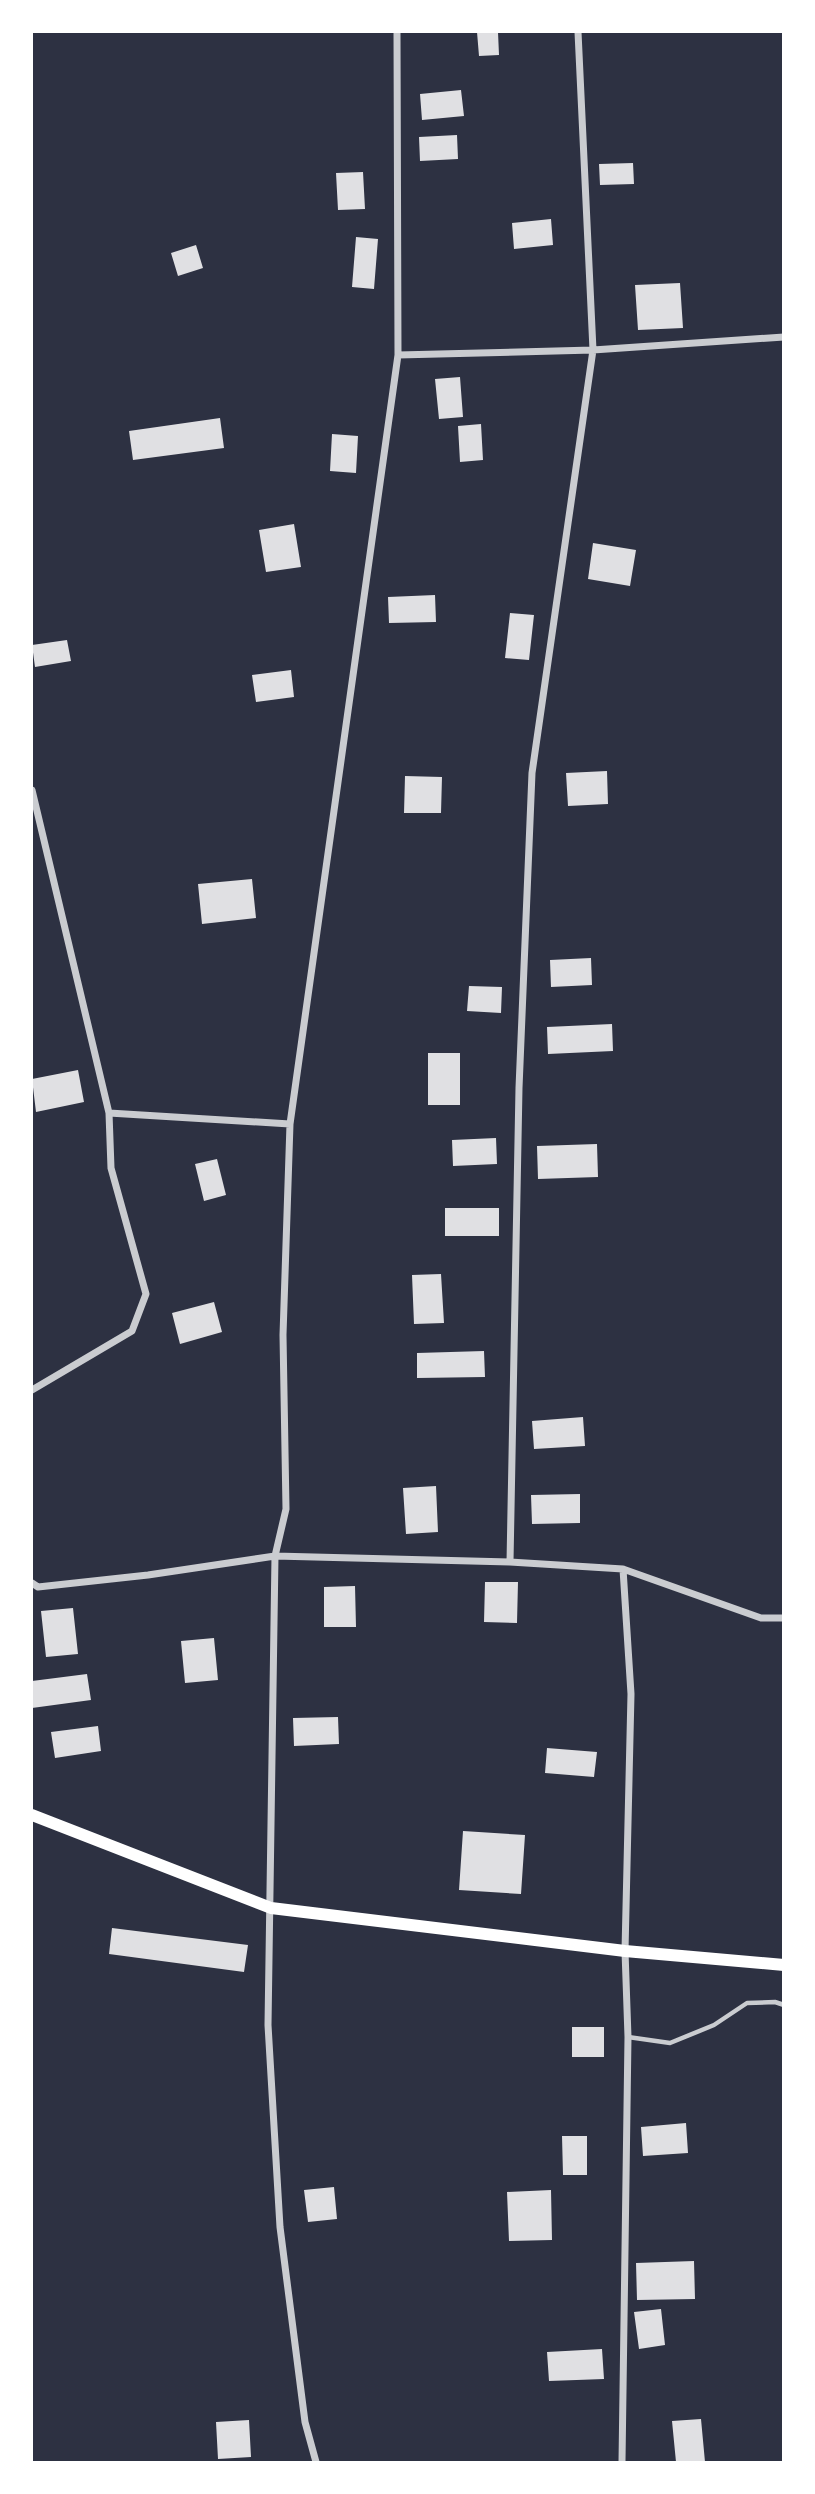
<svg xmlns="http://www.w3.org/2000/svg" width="815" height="2494" font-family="'Source Serif 4',serif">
<rect width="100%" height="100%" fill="#2d3142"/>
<path fill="#e0e0e3" d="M477 32H498L499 55 479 56Z
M461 90 464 116 422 120 420 94Z
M457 135 458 159 420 161 419 137Z
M633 163 634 184 600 185 599 164Z
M363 172 365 209 338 210 336 173Z
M551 219 553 245 514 249 512 223Z
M356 237 378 239 374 289 352 287Z
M196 245 203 268 178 276 171 253Z
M680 283 683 328 638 330 635 285Z
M460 377 463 417 439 419 435 379Z
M220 418 224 448 133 460 129 431Z
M481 424 483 460 460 462 458 426Z
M332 434 358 436 356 473 330 471Z
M294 524 301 567 266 572 259 530Z
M593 543 636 550 630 586 588 579Z
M435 595 436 622 389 623 388 597Z
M510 613 534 615 529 660 505 658Z
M67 640 71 661 35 667 32 645Z
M291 670 294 697 256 702 252 675Z
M607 771 608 804 568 806 566 773Z
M405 776 442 777 441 813H404Z
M252 879 256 918 202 924 198 884Z
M591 958 592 985 551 987 550 960Z
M469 986 502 987 501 1013 467 1011Z
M612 1024 613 1051 548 1054 547 1027Z
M428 1053H460V1105H428Z
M78 1070 84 1102 36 1112 32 1079Z
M496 1138 497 1164 453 1166 452 1140Z
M597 1144 598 1177 538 1179 537 1146Z
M217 1159 226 1195 204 1201 195 1164Z
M445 1208H499V1236H445Z
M441 1274 444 1323 414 1324 412 1275Z
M214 1302 222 1332 180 1344 172 1313Z
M484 1351 485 1377 417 1378V1353Z
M583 1417 585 1446 534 1449 532 1421Z
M436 1486 438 1532 406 1534 403 1488Z
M580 1494V1523L532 1524 531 1495Z
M485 1582H518L517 1623 484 1622Z
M355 1586 356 1627H324V1587Z
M73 1608 78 1654 46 1657 41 1611Z
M214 1638 218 1680 185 1683 181 1641Z
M87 1674 91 1700 32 1708V1681Z
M338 1717 339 1744 294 1746 293 1718Z
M98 1726 101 1751 55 1758 51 1732Z
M547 1748 597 1752 594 1777 545 1773Z
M463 1831 525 1835 521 1894 459 1890Z
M112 1928 248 1945 244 1972 109 1954Z
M572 2027H604V2057H572Z
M686 2123 688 2153 643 2156 641 2127Z
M562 2136H587V2175H563Z
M334 2187 337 2219 308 2222 304 2190Z
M551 2190 552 2240 509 2241 507 2192Z
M694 2261 695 2299 637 2300 636 2263Z
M661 2309 665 2345 639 2349 634 2312Z
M602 2349 604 2379 549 2381 547 2352Z
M701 2419 705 2462H676L672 2421Z
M249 2420 251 2457 218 2459 216 2422Z"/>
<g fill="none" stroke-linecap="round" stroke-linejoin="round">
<path stroke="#caccd0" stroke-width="4.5" d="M628 2037 670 2043 714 2025 747 2003 775 2002 784 2005"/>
<path stroke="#caccd0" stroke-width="7" d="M398 355 593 350 784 337
M32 790 109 1113 290 1124
M32 1390 132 1331 146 1294 111 1168 109 1113
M510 1562 519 1088 532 773 593 350 578 32
M32 1583 38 1587 148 1575 275 1556 510 1562 623 1569 761 1618H784
M316 2462 305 2422 280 2227 268 2025 275 1556 286 1509 283 1335 290 1124 398 355 397 32
M622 2462 628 2037 625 1951 631 1694 623 1569"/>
<path stroke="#fff" stroke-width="12" d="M32 1815 271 1908 625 1951 784 1965"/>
</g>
<rect width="815" height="2494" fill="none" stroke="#ffffff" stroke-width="66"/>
</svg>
